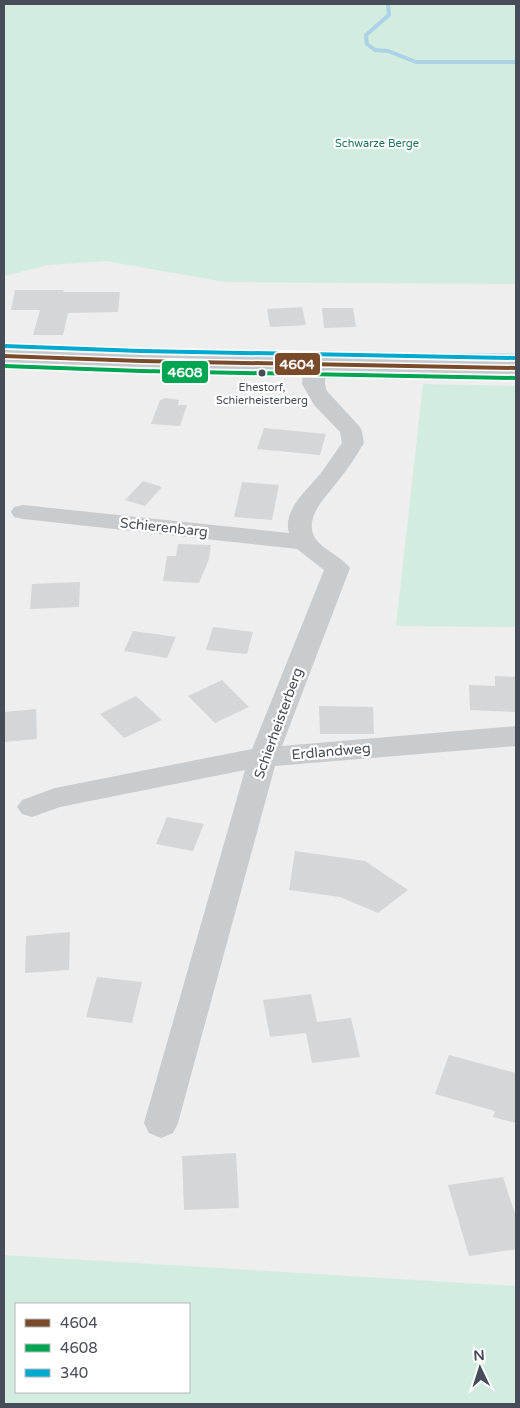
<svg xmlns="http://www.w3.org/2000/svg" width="520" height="1408" font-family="'Varela Round',sans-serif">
<rect width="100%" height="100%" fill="#eee"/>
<path fill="#d3ece0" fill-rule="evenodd" d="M4 4H516V284L225 282 106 261 49 265 4 276Z
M423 384 516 386V627L396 626Z
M4 1255 516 1286V1404H4ZM16 1304H189V1392H16Z"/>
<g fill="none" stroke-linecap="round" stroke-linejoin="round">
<path stroke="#abd2e7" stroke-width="4" d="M388 4 389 15 366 35 367 44 375 50 388 51 416 62H516"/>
<path stroke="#abd2e7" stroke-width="5" d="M18 346 61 348
M89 349 305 356H516"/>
</g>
<path fill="#d5d6d8" d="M15 290H64L63 292H120L118 312 68 313 63 335H33L40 310H11Z
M302 307 306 325 270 327 267 309Z
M322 308H353L356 327 324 328Z
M166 398 179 400 178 405H187L180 426 151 424 160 400Z
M264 428 326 434 320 455 257 449Z
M143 481 162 487 145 506 125 500Z
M242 482 279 485 272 520 234 517Z
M178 544 211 545 209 559 199 583 163 581 167 556H176Z
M80 582 79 607 30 609 32 584Z
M213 627 253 632 247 654 206 650Z
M133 631 176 637 167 658 124 651Z
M495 676 516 677V712L470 710 469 685 495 686Z
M222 680 249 707 215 723 188 696Z
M136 696 162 720 124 738 100 714Z
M319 706 373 707 374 734H320Z
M36 709 37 739 4 742V712Z
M167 817 204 824 193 851 156 844Z
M295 851 365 861 408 890 378 913 340 897 289 890Z
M70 932 69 970 25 973 26 936Z
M97 977 142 982 132 1023 86 1017Z
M311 994 317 1022 351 1018 360 1057 312 1063 306 1033 270 1037 263 1000Z
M449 1055 516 1073V1123L493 1117 495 1111 435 1094Z
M236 1153 239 1208 184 1210 182 1156Z
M503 1177 516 1217V1249L469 1256 448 1185Z"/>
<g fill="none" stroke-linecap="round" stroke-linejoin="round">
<path fill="#c9cccf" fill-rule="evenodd" d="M315 358 323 359C329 368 322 381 327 391L359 426 362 431 364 443C356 456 348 469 338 481 327 496 303 517 315 538 322 549 341 556 350 568L282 746 516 726V746L275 766 178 1123 173 1133 161 1138 149 1133 144 1123 245 770 60 807 32 817 22 814 17 807 22 800 55 788 252 749 324 570 297 549 23 519 14 517 11 512 14 507 23 505 289 533C282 510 308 489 321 473 328 463 335 453 342 443L340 432 314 405 302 384 304 364 307 359Z"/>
<path fill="#c5c8cc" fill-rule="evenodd" d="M4 350 141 355 516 362V374L141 367 4 362Z"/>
<g stroke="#fff" stroke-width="3">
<path id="bus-1" d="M4 354 141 359 516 366V370L141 363 4 358Z"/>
</g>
<g stroke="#fff" stroke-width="3">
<path id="bus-2" d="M4 364 141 369 516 376V380L141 373 4 368Z"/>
</g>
<g stroke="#fff" stroke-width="3">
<path id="bus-3" d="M4 344 141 349 516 356V360L141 353 4 348Z"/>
</g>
<use href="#bus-1" fill="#7a4b2a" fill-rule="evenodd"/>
<use href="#bus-2" fill="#00a651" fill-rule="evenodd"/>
<use href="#bus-3" fill="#00a9ce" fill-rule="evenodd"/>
</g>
<circle fill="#464d58" stroke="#fff" stroke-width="2" cx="262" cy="373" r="4.5"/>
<g text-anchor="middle" stroke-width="4.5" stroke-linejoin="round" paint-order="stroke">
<g font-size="11" fill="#1d7355" stroke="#fff">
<text x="377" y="147">Schwarze Berge</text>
</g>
<g font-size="11" fill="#464d58" stroke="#fff">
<text x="262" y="391">Ehestorf,<tspan x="262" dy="13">Schierheisterberg</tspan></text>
</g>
<g font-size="14" fill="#464d58" stroke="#fff">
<text transform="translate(164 527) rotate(6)" y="5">Schierenbarg</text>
<text transform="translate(278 723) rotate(-70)" y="5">Schierheisterberg</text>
<text transform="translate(331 751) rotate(-5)" y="5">Erdlandweg</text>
</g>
</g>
<g stroke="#fff" stroke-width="2">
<rect x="274" y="352" width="47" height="24" rx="5" fill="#7a4b2a"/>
<rect x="161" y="360" width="48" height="24" rx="5" fill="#00a651"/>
</g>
<g font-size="14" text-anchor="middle" font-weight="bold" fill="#fff">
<text x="297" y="369">4604</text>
<text x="185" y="377">4608</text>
</g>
<rect width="520" height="1408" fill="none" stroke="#464d58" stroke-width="10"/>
<rect x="15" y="1303" width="175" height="90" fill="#ffffff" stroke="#b5b8bc"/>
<rect x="25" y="1319" width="25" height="8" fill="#7a4b2a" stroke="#b5b8bc"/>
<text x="60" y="1328" font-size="15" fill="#464d58">4604</text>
<rect x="25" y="1344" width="25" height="8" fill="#00a651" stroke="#b5b8bc"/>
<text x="60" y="1353" font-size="15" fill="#464d58">4608</text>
<rect x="25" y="1369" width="25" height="8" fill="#00a9ce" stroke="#b5b8bc"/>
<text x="60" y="1378" font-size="15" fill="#464d58">340</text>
<g transform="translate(480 1368) rotate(356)" stroke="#ffffff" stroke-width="4" paint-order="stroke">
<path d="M0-4L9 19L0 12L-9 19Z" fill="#464d58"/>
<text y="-8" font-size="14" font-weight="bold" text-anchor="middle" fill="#464d58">N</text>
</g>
</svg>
